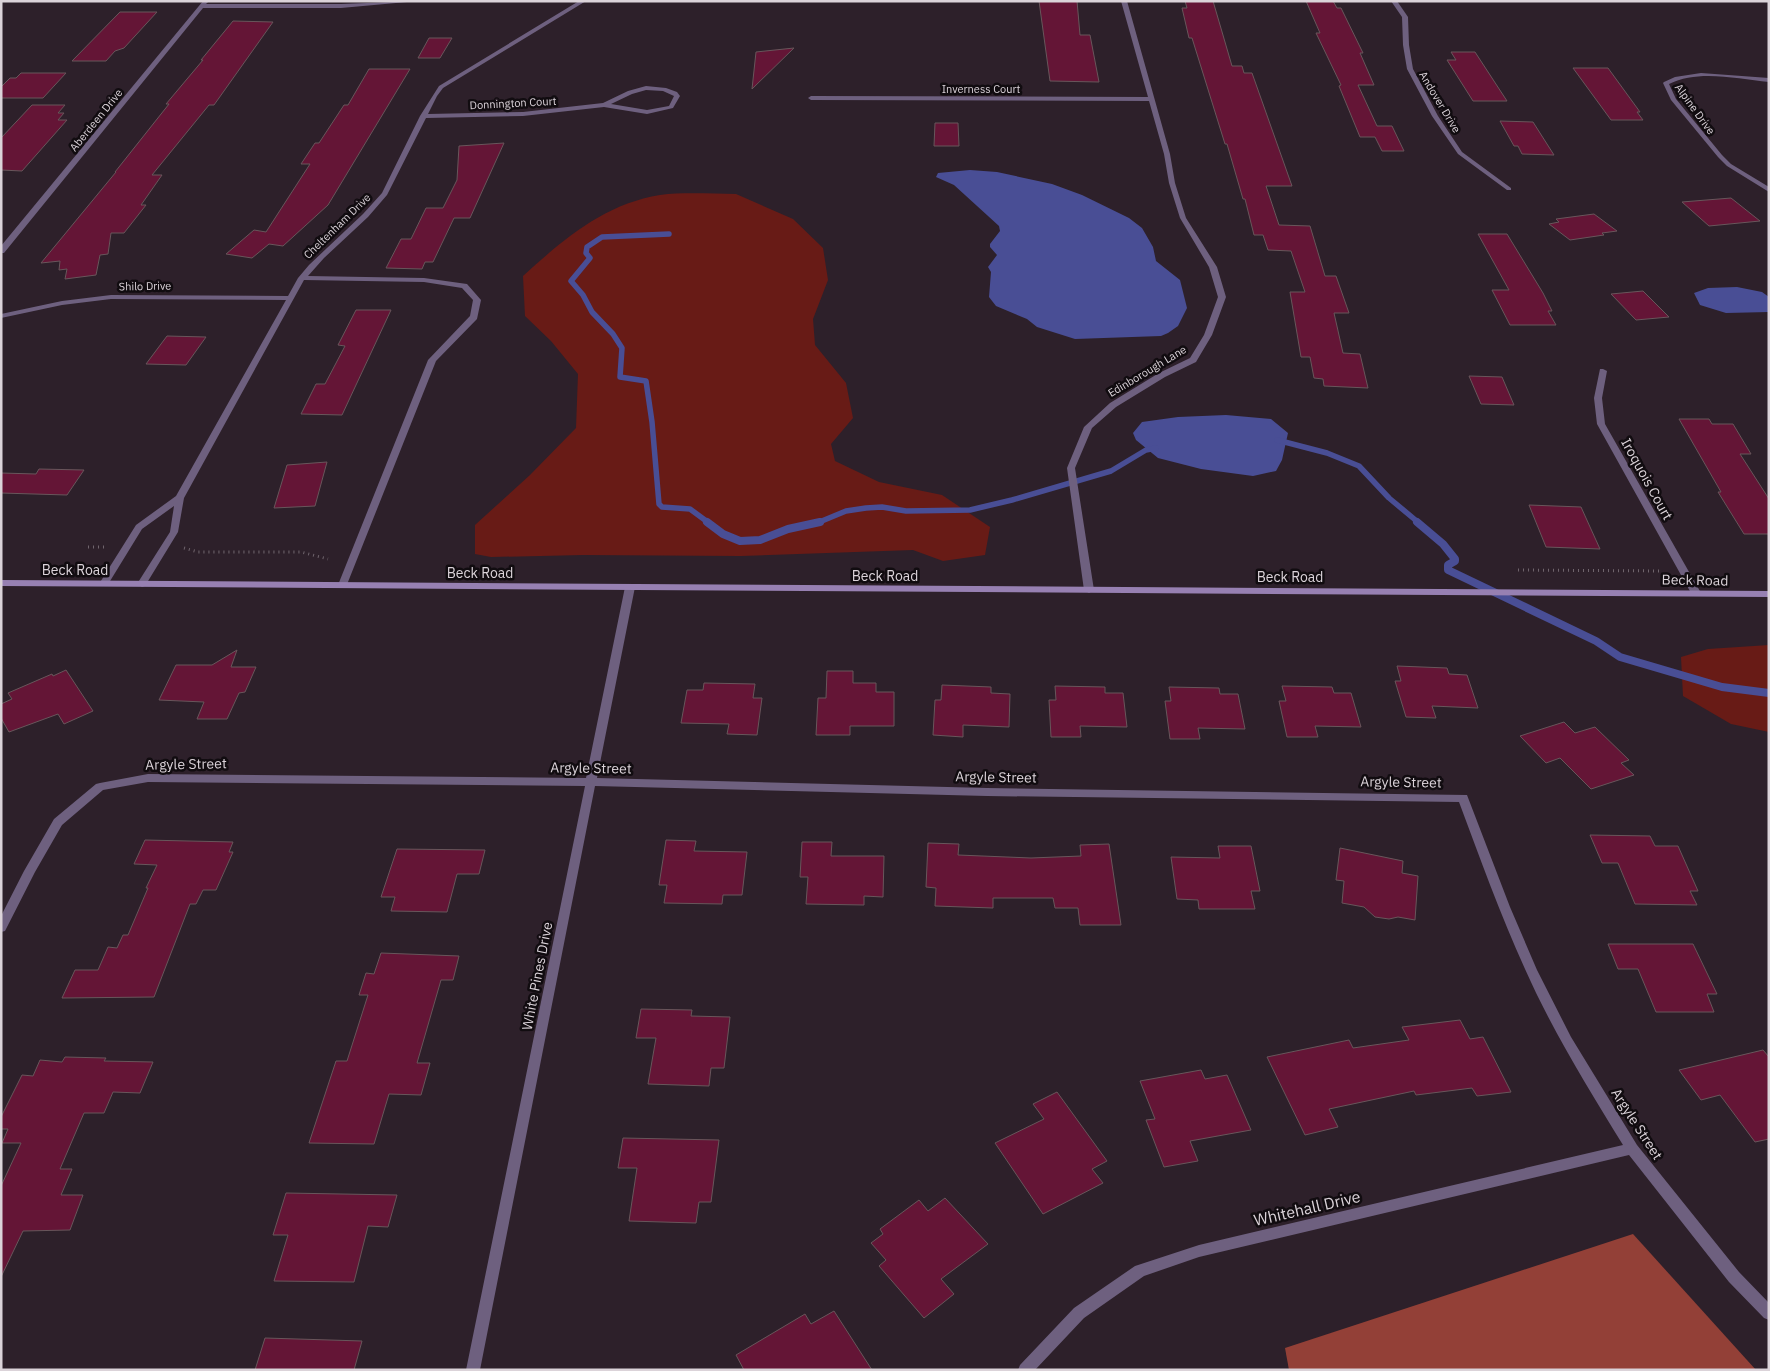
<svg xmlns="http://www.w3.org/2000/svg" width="1770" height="1371" font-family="'IBM Plex Sans',sans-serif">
<rect width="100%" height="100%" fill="#2d202a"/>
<path fill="#681b16" d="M736 194 793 219 823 248 828 280 813 319 815 345 846 383 853 418 831 444 835 461 879 482 942 495 990 527 985 555 943 561 913 550 741 556 583 555 491 557 475 554V525L530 475 576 428 578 374 551 341 525 316 523 276C564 239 604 204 660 195 684 192 712 194 736 194Z
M1769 645V732L1731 724 1683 696 1681 657 1708 649Z"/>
<path fill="#934037" d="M1633 1234 1756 1370H1289L1285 1348Z"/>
<path fill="#494e95" d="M970 170 997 172 1052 184 1082 195 1129 218 1142 228 1153 247 1156 261 1180 280 1187 308 1178 326 1168 333 1161 336 1075 339 1037 327 1027 319 996 306 989 297 991 272 988 267 997 255 990 247V244L1000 231 999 226 954 185 936 177 938 173Z
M1737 287 1762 292 1769 297V312L1726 313 1700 305 1694 293 1708 288Z
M1226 415 1271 419 1288 433 1282 460 1276 471 1253 476 1201 469 1158 458 1136 440 1133 433 1142 422 1178 417Z"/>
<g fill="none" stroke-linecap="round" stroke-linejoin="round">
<path stroke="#494e95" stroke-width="5.5" d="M669 234 602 237 587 247 586 253 590 258 571 281 583 295 592 312 613 334 622 348 620 377 646 381 652 422 659 504 662 507 690 509 709 523
M1277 440 1327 453 1359 466 1389 498 1419 523
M817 523 846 511 866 508 882 507 906 511 970 510 1012 500 1111 471 1146 450 1156 448"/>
<path stroke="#494e95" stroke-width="8" d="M707 522 723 534 740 541 760 540 788 529 820 522
M1417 522 1443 544 1455 559V561L1448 565V570L1596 641 1620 657 1722 687 1769 693"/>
</g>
<path fill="#641536" stroke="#68565b" d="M1039 1H1077L1080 35H1090L1099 82 1050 81Z
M1185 1H1213L1232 66H1242L1244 73H1252L1292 186H1266L1279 225 1310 226 1325 276H1336L1349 313H1334L1343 353 1360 354 1368 388 1324 386 1323 379 1314 378 1310 357H1301L1290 292H1305L1291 251 1268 250 1263 235H1254L1245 199H1243L1227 144H1225L1192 38H1189L1182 8H1187Z
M1306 1H1333L1337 8H1341L1363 53H1360L1374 85H1358L1377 126H1392L1404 151H1382L1375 137H1360L1339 86 1341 85 1316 33H1320Z
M120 12H157L124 48 115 51 106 61H72Z
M233 21 273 22 214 105H209L152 175H162L141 205H146L124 233H111L108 254 100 255 96 275 65 279 67 269 59 270 60 261 41 263 116 172H115L169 104H166L203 60H201Z
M429 38H452L440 58H418Z
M794 48 752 89 756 52Z
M1451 52H1475L1507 101H1473L1447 60H1456Z
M1573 68H1608L1640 112H1637L1643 120H1611Z
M369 69H410L328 205 283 246 269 244 252 258 226 254 254 230 266 232 310 164H301L315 143H319L344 105H348Z
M21 73H66L43 98H1V87L10 78H16Z
M32 105H65L58 113H64L58 120H67L22 171 1 170V138Z
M1500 121 1533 122 1554 155 1522 154 1518 146H1514Z
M935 123H958L959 146H934Z
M504 143 470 218H454L433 262H425L422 269 386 268 401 239H411L426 208H443L457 180 459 146Z
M1731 198 1760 221 1709 226 1682 202Z
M1594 214 1617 231 1602 233 1604 235 1570 240 1549 224 1559 222 1556 219Z
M1478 234H1507L1543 293 1552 311H1548L1556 325H1510L1492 290H1509Z
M1643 291 1669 317 1636 320 1611 294Z
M356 310H391L342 415 301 414 316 384H325L345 346 338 345Z
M167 336 206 337 186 365 146 364Z
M1469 376 1502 377 1514 405 1481 404Z
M1679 419H1709L1712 424H1733L1751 454H1740L1769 499V534H1744L1718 492H1721Z
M327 462 315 506 274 508 287 465Z
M39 469 84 470 67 495 1 493V473L36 474Z
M1529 505 1581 507 1600 549 1546 547Z
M237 650 231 667H256L245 692 239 693 227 719H197L204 702 159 700 176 665H212Z
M1397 666 1447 668 1449 674 1467 675 1478 708 1432 706 1436 718 1406 717 1395 681H1401Z
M66 670 93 711 64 724 58 714 9 732 1 718V704L12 699 8 693 52 674 53 676Z
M827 671H853V683H876V692H894V726H850V735H816L818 698H826Z
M704 683 755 684 753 698H762L757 735 727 734 729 724 681 723 687 690H703Z
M942 685 991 687V693L1010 694 1009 727 963 725V737L933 735 935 700H941Z
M1055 686 1105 687V693H1123L1127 727 1080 726 1081 737H1051L1049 700H1056Z
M1282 686 1332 687 1334 693H1351L1361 727 1315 726 1318 737H1287L1279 701H1286Z
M1169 687 1219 688 1220 694H1238L1245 729 1198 728 1200 739H1170L1165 701H1171Z
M1564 722 1575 733 1595 727 1629 760 1621 763 1634 775 1591 789 1560 758 1546 763 1520 736Z
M1590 835 1650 836 1655 846H1678L1698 891H1690L1697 905 1635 904 1618 863H1602Z
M145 840 233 842 229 852H233L216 890H203L196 904H190L154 997 62 998 75 970H98L108 947 117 948 123 935H128L148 888H146L157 865 134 864Z
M666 840 696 841 694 851 747 852 742 895H723L722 904 664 903 667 885H659Z
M802 842H832L831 856H884L883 897 864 896V905L806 904 808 877H800Z
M928 843 959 844 958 855 1031 858 1081 856 1080 845 1109 844 1121 925H1080L1078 908H1055L1053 898H993V908L935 906 936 888 926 887Z
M1218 846H1251L1260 891H1251L1255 909H1199L1198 900 1177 899 1171 857 1220 858Z
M1340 848 1403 861 1402 873 1418 876 1415 920 1398 917 1389 919 1375 917 1364 907 1342 903 1344 881 1336 880Z
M397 849 485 850 479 874H457L447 912 391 911 395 897H381Z
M1608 944H1693L1717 994H1707L1714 1012H1656L1638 969H1618Z
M381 953 459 956 453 980H441L417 1063H430L421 1095 389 1094 374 1144 309 1143 336 1061H347L368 995H359L366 973 374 974Z
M641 1009 692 1010 691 1016 730 1017 724 1068H711L709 1086 648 1084 656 1038H636Z
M1460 1020 1470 1039 1483 1037 1511 1092 1477 1096 1472 1088 1416 1095 1414 1091 1329 1109 1338 1127 1305 1135 1267 1057 1349 1040 1353 1048 1409 1040 1402 1027Z
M1763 1050 1769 1057V1139L1755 1142 1720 1095 1701 1100 1679 1070Z
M65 1057 106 1058 104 1061 153 1062 140 1093 113 1092 104 1113H84L60 1169H72L61 1195H83L70 1230 23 1231 1 1277V1186L21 1143H2L8 1129H1V1117L22 1075 33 1076 40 1060 62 1062Z
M1201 1070 1205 1079 1227 1075 1251 1130 1190 1141 1198 1161 1164 1167 1146 1120 1155 1119 1140 1081Z
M1057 1092 1107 1161 1092 1169 1103 1183 1043 1214 995 1143 1044 1119 1033 1104Z
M623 1138 719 1140 711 1202H699L696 1223 629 1221 637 1168H618Z
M286 1193 397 1195 388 1227 368 1226 354 1282 274 1281 288 1235H273Z
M945 1198 988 1244 941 1279 954 1294 924 1318 879 1266 886 1260 871 1243 883 1234 880 1229 919 1200 928 1211Z
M834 1311 872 1370H744L736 1355 805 1314 811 1324Z
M265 1338 362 1341 354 1370H255Z"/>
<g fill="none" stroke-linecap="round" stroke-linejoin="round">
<path stroke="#70656d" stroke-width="3" stroke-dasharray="1 4" stroke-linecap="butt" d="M88 547H107
M184 548 198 552H301L328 559
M1518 570 1663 571"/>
<path fill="#6e607f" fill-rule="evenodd" d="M203 1H209L206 4H341L418 1 341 8H203L4 253H1V246Z
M579 1H586L443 88 437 96 428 114 523 112 603 103 628 91 646 86 666 88 677 92 680 96 673 108 647 114 604 107 523 116 426 118 387 195 368 217 324 258 308 276 424 278 467 284 481 300 477 319 436 361 346 587H340L338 585 428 360 470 316 473 300 462 288 424 282 304 280 184 498 178 532 145 586 142 587 137 584 170 532 174 506 142 529 107 586H101L99 584 136 525 176 496 286 300 111 299 62 305 1 318V314L62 301 111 295 288 296 298 278 309 265 363 214 382 193 420 116 439 86ZM646 90 663 91 674 96 669 106 647 110 611 104 632 94Z
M1121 1H1127L1170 154 1175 183 1186 218 1217 267 1226 297 1212 335 1196 362 1165 377 1116 407 1092 428 1075 468 1094 590 1089 593 1084 590 1067 468 1084 427 1110 403 1159 373 1190 358 1204 335 1218 297 1209 267 1180 218 1169 183 1164 154 1149 101 811 100 808 98 811 96 1148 97Z
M1391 1H1397L1408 17 1409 45 1413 69 1438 116 1462 152 1511 188V190H1507L1458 154 1432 116 1407 69 1403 45 1402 17Z
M1701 73 1769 78V82C1737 79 1699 69 1669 84L1676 99 1722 155 1731 164 1769 187V192L1727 166 1718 157 1671 100 1663 83 1664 82 1675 77Z
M1600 369H1603L1607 371 1602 398 1605 424 1701 593 1699 595H1693L1691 593 1597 424 1594 398Z
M630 584 635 587 597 778 987 788 1467 795 1510 907 1537 970 1571 1037 1637 1145 1739 1272 1769 1303V1320L1764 1318 1729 1282 1629 1155 1199 1257 1144 1276 1084 1318 1035 1370H1018L1020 1365 1074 1308 1135 1266 1199 1245 1623 1145C1588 1088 1552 1030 1525 969 1500 914 1480 858 1459 802L987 796 595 786 480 1370H466L585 786 148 782 103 790 62 825 35 872 5 931 1 932V916L24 871 54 819 96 784 100 783 148 774 586 778 625 587Z"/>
<path fill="#9780b2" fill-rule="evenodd" d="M1 580 1769 591V597L1 586Z"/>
</g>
<g text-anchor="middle" stroke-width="5" stroke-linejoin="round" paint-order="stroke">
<g font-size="11" fill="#dbd3d9" stroke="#110c10">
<text x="981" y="93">Inverness Court</text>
<text transform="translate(1440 102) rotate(59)" y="4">Andover Drive</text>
<text transform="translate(513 103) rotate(-3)" y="4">Donnington Court</text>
<text transform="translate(1695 109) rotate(54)" y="4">Alpine Drive</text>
<text transform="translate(96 120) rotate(-51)" y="4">Aberdeen Drive</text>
<text transform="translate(337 226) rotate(-44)" y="4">Cheltenham Drive</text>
<text transform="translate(145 286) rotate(-1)" y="4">Shilo Drive</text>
<text transform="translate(1147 371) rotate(-31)" y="4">Edinborough Lane</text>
</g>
<g font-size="14" fill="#dbd3d9" stroke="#110c10">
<text transform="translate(1647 479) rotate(61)" y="5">Iroquois Court</text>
<text x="75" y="575">Beck Road</text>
<text x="480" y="578">Beck Road</text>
<text x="885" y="581">Beck Road</text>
<text x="1290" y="582">Beck Road</text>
<text transform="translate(1695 580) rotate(1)" y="5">Beck Road</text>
<text transform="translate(186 764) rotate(-1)" y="5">Argyle Street</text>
<text transform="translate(591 768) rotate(1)" y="5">Argyle Street</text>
<text transform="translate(996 777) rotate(1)" y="5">Argyle Street</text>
<text transform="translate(1401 782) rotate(1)" y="5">Argyle Street</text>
<text transform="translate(537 976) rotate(-79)" y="5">White Pines Drive</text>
<text transform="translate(1637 1124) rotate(57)" y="5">Argyle Street</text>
</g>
<g font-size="16" fill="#dbd3d9" stroke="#110c10">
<text transform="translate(1307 1208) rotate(-13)" y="6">Whitehall Drive</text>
</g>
</g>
<rect width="1770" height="1371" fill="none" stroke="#dbd3d9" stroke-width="5"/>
</svg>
